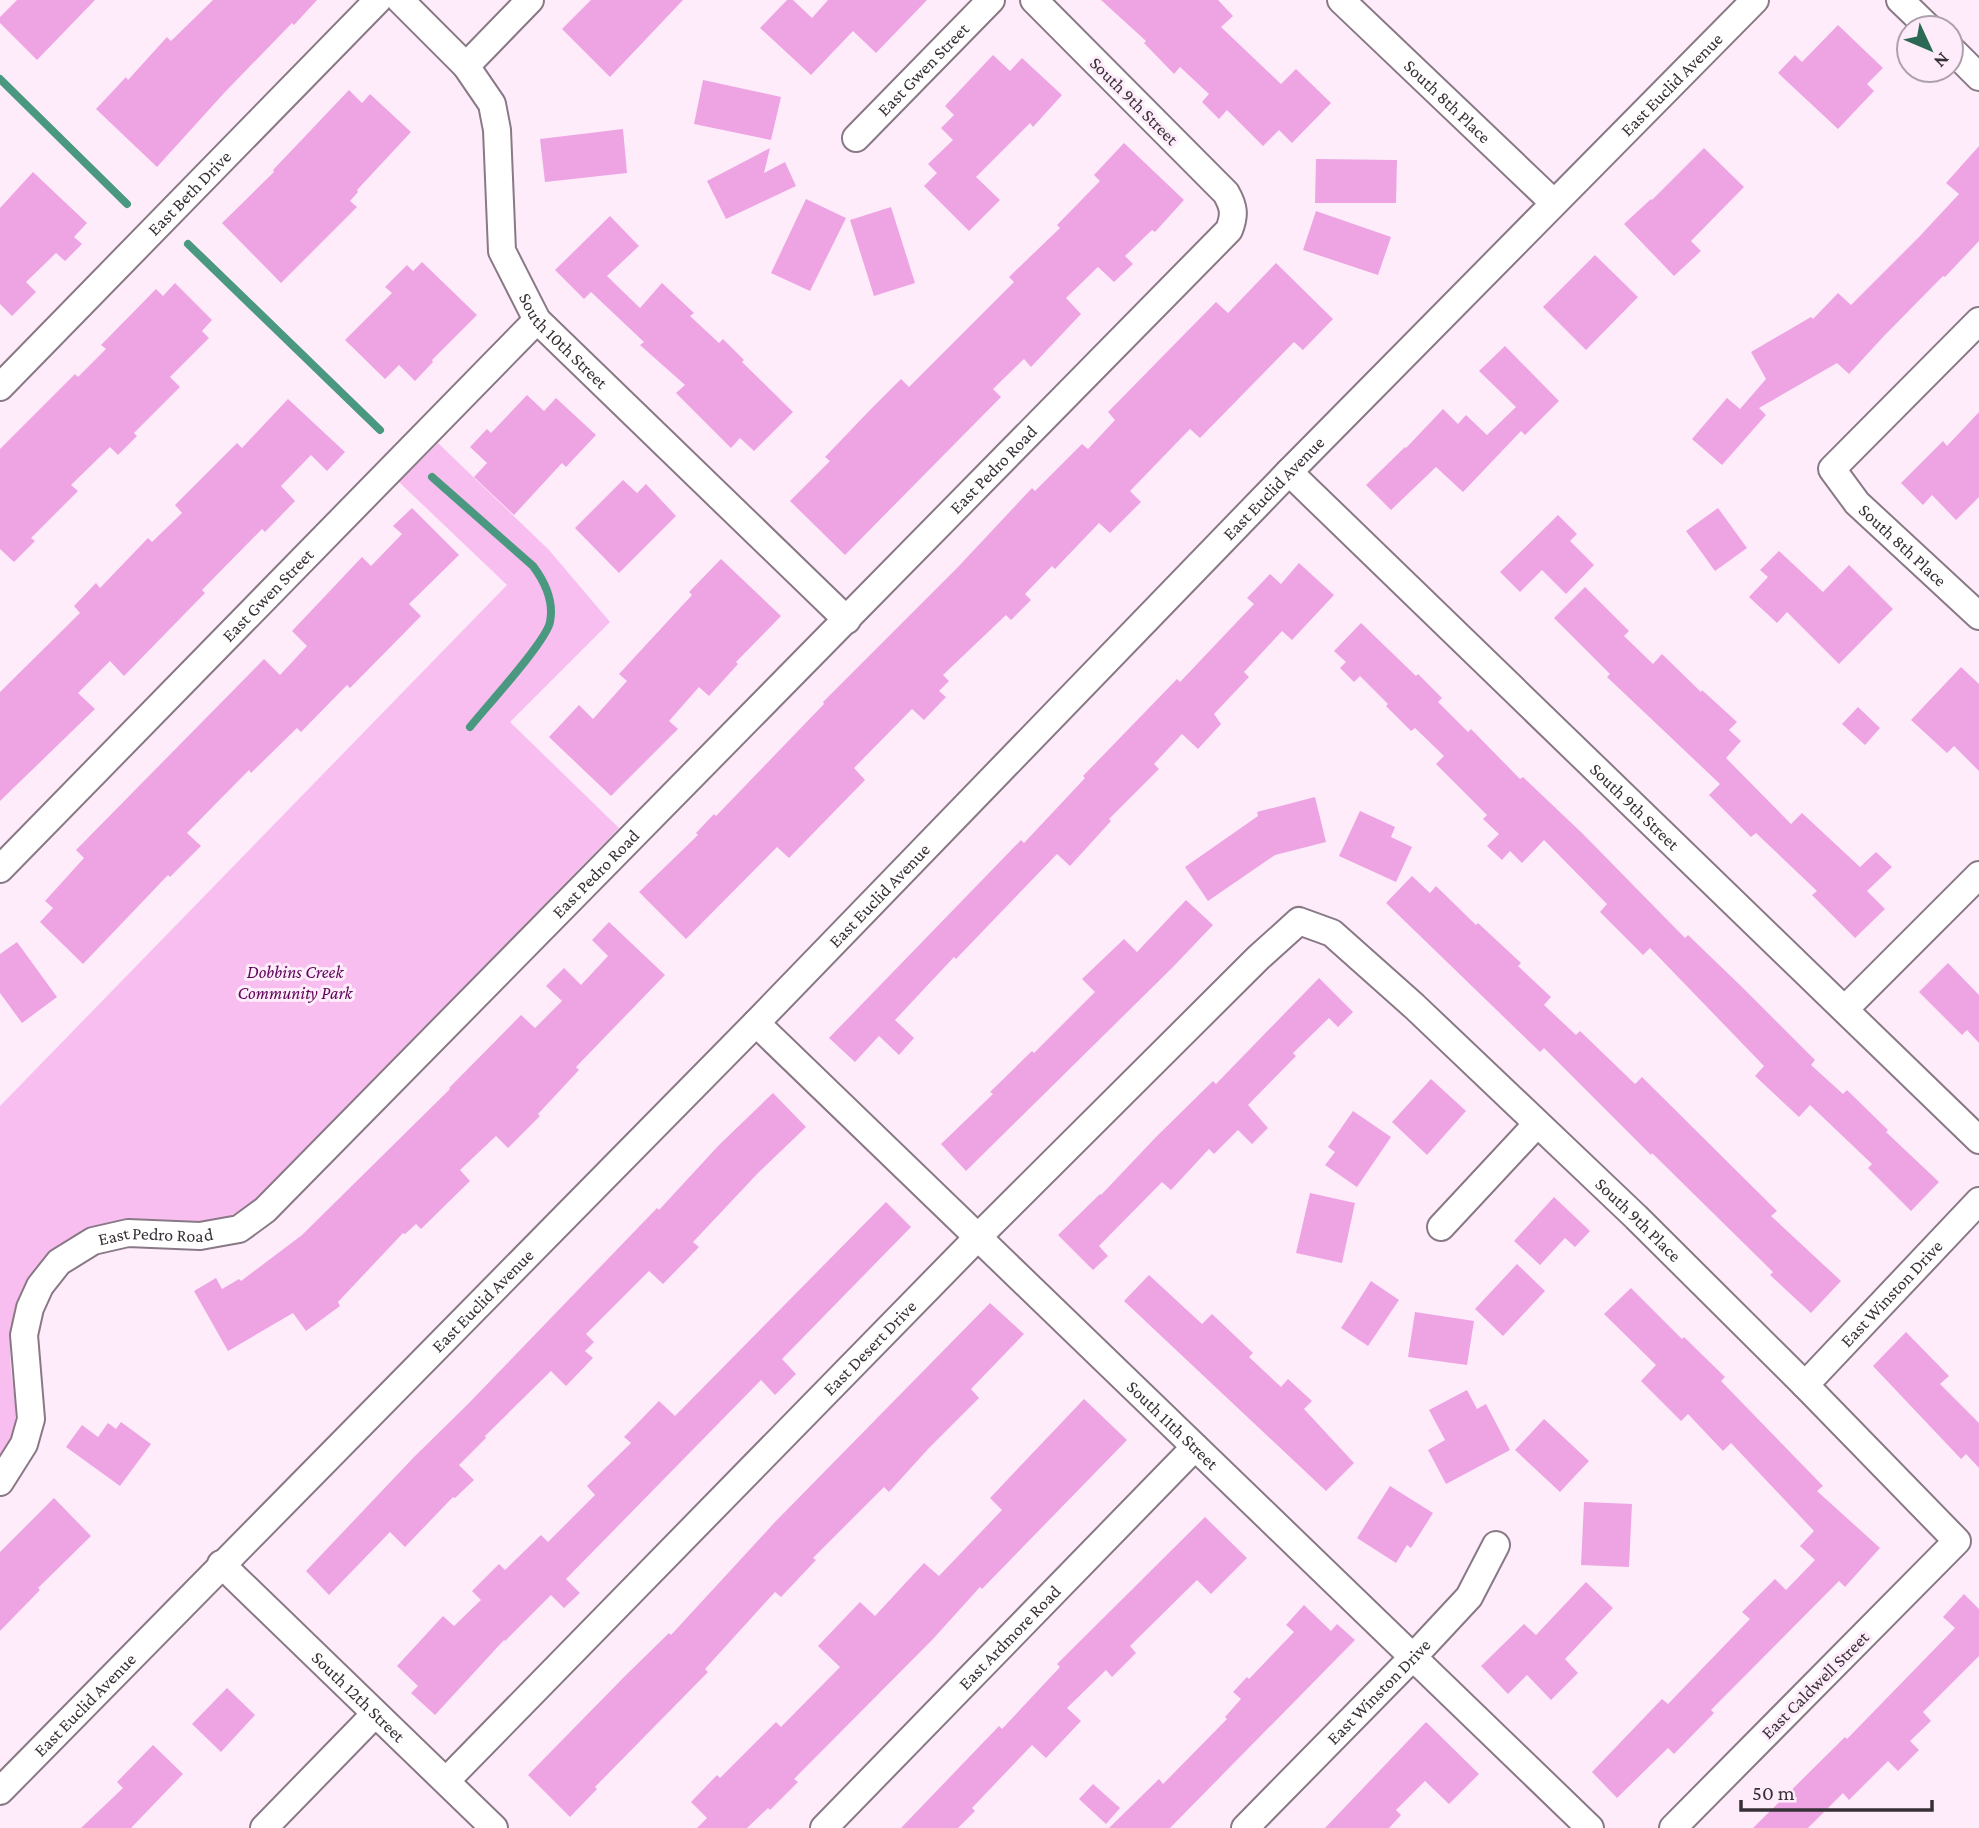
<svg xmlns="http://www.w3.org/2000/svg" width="1979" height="1828" font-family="'Crimson Pro',serif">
<rect width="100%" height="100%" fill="#feecfb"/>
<path fill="#f8beef" d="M438 443 549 550 610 622 510 722 619 828 256 1199C245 1207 233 1216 220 1221 179 1234 135 1208 94 1231 82 1237 41 1296 30 1310 25 1317 14 1327 12 1335 3 1378 32 1420 0 1460V1106L507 585 399 482Z"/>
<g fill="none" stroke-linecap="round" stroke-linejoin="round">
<path stroke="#4b9880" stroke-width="8" d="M0 79 127 204
M188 244 380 430
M432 477 533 566C545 582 554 602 550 622 546 642 485 708 470 727"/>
</g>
<path fill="#eea4e3" d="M17 0H95L37 60 0 23V17Z
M213 0H317L294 25 292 23 225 92 157 167 96 109 126 77 128 80 167 37 171 41Z
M591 0H683L610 77 562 29Z
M787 0H793L812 18 828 0H927L876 53 853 31 811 75 760 28Z
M1101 0H1218L1233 16 1221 27 1281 84 1296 69 1331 103 1292 143 1279 130 1263 146 1227 110 1219 119 1202 102 1209 94 1180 67 1174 74 1144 43 1146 41Z
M1838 25 1883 68 1867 84 1874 91 1838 129 1778 73 1795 55 1802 62Z
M993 55 1010 71 1022 58 1062 95 1033 127 1030 123 976 177 1000 200 969 231 924 186 937 173 928 164 953 140 941 128 954 115 945 106Z
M703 80 781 97 771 140 694 124Z
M349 90 362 103 370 94 411 132 357 190 358 192 350 201 357 207 281 283 222 223 274 172 273 170Z
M623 129 627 173 545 182 540 139Z
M1124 143 1184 200 1155 232 1152 230 1125 256 1133 264 1114 282 1098 267 1066 298 1081 314 1031 367 1024 359 993 389 1001 397 845 555 790 501 830 461 825 457 870 410 901 379 909 387 1014 282 1009 277 1060 228 1057 225 1100 181 1094 175Z
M1979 146V241L1945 277 1943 276 1884 336 1849 374 1837 363 1759 408 1766 415 1722 465 1692 439 1727 398 1740 409 1766 379 1751 352 1811 317 1813 319 1838 293 1851 305 1919 237 1959 194 1946 183Z
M770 148 764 173 785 162 796 186 726 219 707 181Z
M1704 148 1744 187 1691 241 1701 251 1674 276 1624 224 1651 199 1652 200Z
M1316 159 1397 160 1396 203H1315Z
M33 172 87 223 74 237 82 244 65 261 56 253 26 282 36 292 12 316 0 304V208Z
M806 199 846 218 810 291 771 273Z
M891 207 915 283 874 296 850 220Z
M1316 211 1391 237 1378 275 1303 250Z
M610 216 639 246 607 276 640 308 662 283 694 313 690 316 719 343 723 339 744 360 742 362 793 412 754 451 740 438 731 448 676 393 685 385 640 345 644 342 591 292 584 299 555 270Z
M1595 255 1638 297 1586 350 1543 307Z
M422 262 477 315 432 360 433 362 415 381 399 365 385 379 345 340 392 293 385 287 407 265 413 271Z
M1276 263 1333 319 1303 350 1294 342 1200 438 1190 429 1130 491 1141 502 1110 533 1099 523 1055 569 1052 566 1025 594 1031 600 1011 620 1006 615 943 675 949 681 939 691 946 697 924 720 912 709 854 768 865 780 789 858 777 847 686 939 639 892 698 835 696 833 714 814 716 816 824 704 823 702 958 567 1032 488 1035 491 1082 444 1088 449 1115 420 1108 412 1216 302 1228 313Z
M175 283 212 320 202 331 209 338 170 377 180 387 134 433 137 436 118 455 110 447 71 485 78 491 31 538 35 541 14 562 0 549V449L75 374 78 377 106 349 101 345 156 289 163 296Z
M1505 346 1559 401 1525 435 1521 431 1463 492 1436 467 1391 510 1366 485 1405 447 1406 448 1443 409 1458 424 1466 415 1487 435 1516 407 1479 371Z
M527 395 544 411 556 398 596 435 566 467 562 463 514 515 474 477 487 463 470 447 487 429 491 433Z
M288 399 345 452 327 471 311 455 281 486 295 501 265 532 262 529 202 590 205 593 124 676 110 661 78 693 95 709 0 801V692L80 613 74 606 96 583 100 588 148 538 152 542 182 513 175 505 237 443 242 448Z
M1979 412V497L1956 520 1932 495 1923 505 1901 483 1943 441 1947 446Z
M623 480 637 493 646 484 676 516 619 573 575 528Z
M412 508 459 555 409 604 421 616 350 688 347 685 301 732 297 728 251 773 249 770 187 833 201 846 170 877 168 875 83 964 40 922 53 908 45 901 84 858 76 850 264 659 280 675 307 646 292 631 362 557 371 566 402 534 393 526Z
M1718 508 1747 548 1715 571 1686 531Z
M1558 515 1577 534 1570 541 1594 565 1566 594 1542 570 1520 592 1500 572Z
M1779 551 1823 592 1849 565 1893 609 1839 664 1787 612 1777 623 1749 597 1768 577 1760 570Z
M721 559 781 616 736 662 738 664 709 696 699 687 669 721 678 729 611 796 549 737 579 705 593 719 627 681 619 674 692 595 689 592Z
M1299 563 1334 595 1292 640 1282 631 1244 672 1249 677 1214 714 1221 724 1198 749 1182 734 1154 764 1159 769 1109 819 1111 821 1070 866 1057 854 956 959 954 957 895 1020 914 1038 899 1055 879 1036 855 1062 829 1038 1021 840 1024 843 1085 778 1083 776 1177 679 1180 682 1254 604 1247 598 1270 574 1281 584Z
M1585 587 1629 631 1624 636 1653 664 1662 654 1701 692 1702 690 1737 722 1729 730 1741 741 1726 758 1791 824 1802 813 1860 867 1876 852 1892 867 1867 891 1885 909 1855 938 1812 895 1817 891 1756 833 1751 837 1709 795 1720 784 1607 677 1610 674 1554 618Z
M1361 623 1416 676 1418 674 1442 698 1438 702 1468 732 1471 729 1520 779 1523 777 1583 834 1685 938 1688 935 1741 986 1815 1060 1811 1065 1843 1094 1847 1090 1888 1130 1886 1132 1939 1182 1911 1211 1868 1168 1872 1164 1810 1105 1799 1117 1755 1076 1764 1066 1650 948 1643 955 1600 912 1607 904 1544 840 1522 863 1510 851 1502 860 1487 846 1499 834 1483 819 1487 815 1436 764 1444 756 1415 728 1411 731 1386 706 1388 704 1360 676 1354 682 1340 668 1346 662 1334 651Z
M1961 667 1979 684V771L1954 746 1947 753 1911 720Z
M1858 707 1880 728 1865 745 1842 724Z
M1315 797 1326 842 1275 855 1208 901 1185 867 1258 816 1257 812Z
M1360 811 1395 827 1391 837 1412 847 1396 882 1339 856Z
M1412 876 1430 893 1436 886 1476 925 1478 923 1521 963 1518 966 1551 997 1544 1005 1576 1035 1580 1031 1635 1084 1642 1077 1777 1211 1771 1216 1841 1281 1811 1313 1770 1275 1773 1272 1652 1153 1651 1155 1544 1048 1540 1052 1386 903Z
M1186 900 1213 925 1173 967 966 1171 941 1144 993 1094 990 1092 1032 1051 1034 1053 1095 992 1082 979 1124 939 1137 952Z
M609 922 665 975 576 1067 579 1070 538 1114 540 1116 508 1148 496 1136 460 1170 470 1181 421 1229 416 1224 405 1234 403 1233 338 1302 340 1306 306 1331 293 1313 228 1351 194 1291 216 1278 222 1289 239 1279 241 1281 302 1235 450 1089 449 1088 521 1015 535 1028 562 1001 546 986 564 968 581 985 608 956 592 940Z
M17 942 57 997 22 1023 0 993V954Z
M1948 963 1979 995V1043L1967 1030 1962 1035 1919 992Z
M1319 978 1353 1012 1338 1027 1329 1018 1293 1053 1296 1056 1248 1105 1268 1128 1252 1144 1238 1130 1214 1154 1209 1149 1171 1190 1162 1182 1099 1246 1108 1256 1093 1270 1058 1235 1100 1194 1101 1195 1156 1137 1213 1081 1216 1084Z
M1431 1079 1466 1111 1427 1155 1392 1122Z
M773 1093 806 1127 759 1172 693 1242 699 1247 663 1284 649 1271 586 1334 594 1342 585 1351 593 1358 566 1386 551 1371 485 1436 486 1438 459 1465 474 1480 455 1498 453 1497 405 1547 390 1532 329 1595 306 1571 414 1457 468 1404 657 1208 659 1210 719 1145Z
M1353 1111 1391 1137 1357 1187 1325 1165 1335 1152 1328 1147Z
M1310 1193 1355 1203 1342 1263 1296 1253Z
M1554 1197 1590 1231 1575 1247 1565 1238 1540 1265 1514 1241Z
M886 1202 911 1227 782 1359 796 1374 775 1395 761 1380 566 1579 580 1593 564 1608 551 1595 505 1641 504 1640 435 1715 411 1693 418 1686 397 1666 443 1616 454 1626 481 1600 472 1591 499 1564 505 1570 541 1535 548 1542 595 1495 587 1486 631 1443 624 1437 659 1401 675 1416Z
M1517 1264 1545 1291 1503 1336 1475 1309Z
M1149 1275 1202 1324 1212 1314 1253 1353 1249 1357 1281 1387 1288 1379 1312 1401 1304 1409 1354 1463 1326 1491 1124 1301Z
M1371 1281 1399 1300 1368 1346 1341 1328Z
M1631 1288 1682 1339 1684 1337 1725 1377 1721 1381 1823 1486 1817 1491 1880 1548 1845 1587 1839 1581 1711 1710 1714 1713 1674 1754 1668 1748 1617 1798 1592 1772 1662 1699 1668 1704 1750 1619 1742 1612 1775 1579 1786 1590 1815 1560 1800 1546 1814 1531 1731 1443 1723 1451 1688 1414 1681 1421 1641 1381 1656 1365 1604 1314Z
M990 1303 1024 1334 971 1389 979 1398 929 1448 889 1492 884 1487 813 1558 816 1560 781 1597 775 1592 705 1669 708 1672 595 1787 597 1789 570 1817 528 1775 626 1675 669 1633 671 1635 775 1522Z
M1415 1312 1474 1321 1467 1365 1408 1357Z
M1906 1332 1949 1376 1940 1384 1979 1423V1468L1966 1454 1961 1459 1873 1366Z
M1467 1390 1477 1409 1486 1404 1510 1450 1446 1484 1428 1450 1445 1440 1429 1410Z
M1084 1399 1127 1440 982 1589 980 1587 933 1639 794 1779 798 1782 770 1810 768 1808 747 1828H697L707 1818 691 1802 717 1775 720 1778 776 1722 781 1727 840 1667 818 1646 860 1602 875 1616 924 1563 939 1576 1002 1510 990 1498Z
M1544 1419 1589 1461 1560 1492 1515 1450Z
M121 1422 151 1444 120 1486 66 1447 82 1425 98 1437 108 1423 116 1429Z
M1390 1486 1433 1513 1411 1548 1407 1545 1396 1563 1357 1538Z
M54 1498 91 1536 38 1588 40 1590 0 1631V1552Z
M1584 1502 1632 1504 1629 1567 1581 1565Z
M1205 1517 1247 1558 1211 1594 1197 1580 1130 1646 1136 1653 1112 1677 1106 1670 1067 1708 1081 1721 1046 1758 1032 1745 972 1808 975 1811 958 1828H901L999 1726 1002 1729 1060 1667 1057 1664Z
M1586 1582 1613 1608 1565 1659 1578 1673 1551 1700 1527 1675 1508 1694 1481 1666 1524 1624 1536 1635Z
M1964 1594 1979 1609V1656L1923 1712 1931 1721 1910 1741 1919 1750 1898 1771 1888 1761 1849 1800 1843 1793 1808 1828H1753L1845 1737 1847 1739 1955 1628 1943 1617Z
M1304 1605 1331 1631 1337 1624 1355 1640 1170 1828H1109L1159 1779 1163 1784 1227 1719 1225 1717 1241 1699 1233 1692 1247 1677 1249 1679 1294 1632 1286 1625Z
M227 1688 255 1715 221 1752 192 1724Z
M1426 1722 1479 1774 1449 1804 1425 1781 1396 1810 1401 1815 1389 1828H1325Z
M153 1745 183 1774 131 1828H81L123 1788 117 1782Z
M1093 1784 1120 1808 1106 1824 1079 1799Z"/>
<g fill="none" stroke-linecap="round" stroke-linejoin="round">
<g stroke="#897986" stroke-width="30">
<g id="minor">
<path id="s1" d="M400 0 466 66 492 104 497 130 502 251 537 320 847 620"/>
<path id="s2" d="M1341 0 1554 203"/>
<path d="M1900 0 1929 28"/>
<path d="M1951 49 1979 77"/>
<path d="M466 66 530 0"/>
<path id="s3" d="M856 138 991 0"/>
<path id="s4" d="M1979 321 1832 469 1857 503 1979 616"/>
<path id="s5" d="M0 387 378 0"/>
<path id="s6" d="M1289 472 1979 1140"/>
<path id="s7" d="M0 869 537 320"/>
<path d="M1845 1009 1979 875"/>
<path id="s8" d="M756 1023 1590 1828"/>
<path d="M1441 1227 1537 1124"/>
<path id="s9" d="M1805 1385 1979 1201"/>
<path id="s10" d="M0 1482 24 1444 31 1419 24 1335 30 1308 40 1286 59 1262 93 1241 128 1233 200 1236 239 1229 265 1210 1229 230C1235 215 1234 207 1226 193L1034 0"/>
<path id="s11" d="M221 1564 494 1828"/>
<path id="s12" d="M446 1781 978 1237 1258 958 1299 921 1332 933 1414 1006 1636 1217 1805 1385 1957 1541 1673 1828"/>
<path id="s13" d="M0 1791 756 1023 1289 472 1755 0"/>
<path d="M264 1828 375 1714"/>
<path id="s14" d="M824 1828 1195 1447"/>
<path id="s15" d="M1245 1828 1414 1656 1469 1597 1496 1545"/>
</g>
</g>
<use href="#minor" stroke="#fff" stroke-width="26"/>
</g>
<g text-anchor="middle" stroke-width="6" stroke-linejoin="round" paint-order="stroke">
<g font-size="18" fill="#373036" stroke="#feecfb">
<text dy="6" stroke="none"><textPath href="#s3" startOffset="96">East Gwen Street</textPath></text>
<text dy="6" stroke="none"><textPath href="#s13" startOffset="2389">East Euclid Avenue</textPath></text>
<text transform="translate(1134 101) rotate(45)" y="6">South 9th Street</text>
<text dy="6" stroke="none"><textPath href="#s2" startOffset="147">South 8th Place</textPath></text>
<text dy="6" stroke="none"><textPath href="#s5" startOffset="271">East Beth Drive</textPath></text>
<text dy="6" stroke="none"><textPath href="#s1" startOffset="397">South 10th Street</textPath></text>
<text dy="6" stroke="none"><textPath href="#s10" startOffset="1496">East Pedro Road</textPath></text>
<text dy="6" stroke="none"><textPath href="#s13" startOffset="1822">East Euclid Avenue</textPath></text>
<text dy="6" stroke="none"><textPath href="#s4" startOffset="313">South 8th Place</textPath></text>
<text dy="6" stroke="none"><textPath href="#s7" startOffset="383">East Gwen Street</textPath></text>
<text dy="6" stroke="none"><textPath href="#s6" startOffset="481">South 9th Street</textPath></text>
<text dy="6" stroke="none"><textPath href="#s10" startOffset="929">East Pedro Road</textPath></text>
<text dy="6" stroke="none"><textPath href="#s13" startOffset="1255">East Euclid Avenue</textPath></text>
<text dy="6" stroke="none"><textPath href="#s12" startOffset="1666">South 9th Place</textPath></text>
<text dy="6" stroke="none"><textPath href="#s10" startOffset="341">East Pedro Road</textPath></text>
<text dy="6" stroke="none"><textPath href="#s9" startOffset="126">East Winston Drive</textPath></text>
<text dy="6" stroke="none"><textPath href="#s13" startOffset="688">East Euclid Avenue</textPath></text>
<text dy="6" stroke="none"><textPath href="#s12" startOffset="606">East Desert Drive</textPath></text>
<text dy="6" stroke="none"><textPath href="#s8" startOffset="579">South 11th Street</textPath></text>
<text dy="6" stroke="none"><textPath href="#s14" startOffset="266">East Ardmore Road</textPath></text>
<text transform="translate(1815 1685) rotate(-45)" y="6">East Caldwell Street</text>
<text dy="6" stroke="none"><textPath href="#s15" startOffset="191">East Winston Drive</textPath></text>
<text dy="6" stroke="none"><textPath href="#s11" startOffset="191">South 12th Street</textPath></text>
<text dy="6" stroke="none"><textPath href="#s13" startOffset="121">East Euclid Avenue</textPath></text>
</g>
<g font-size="18" font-style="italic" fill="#5e0358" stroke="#feecfb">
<text x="295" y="978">Dobbins Creek<tspan x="295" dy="21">Community Park</tspan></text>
</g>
</g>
<g transform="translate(1930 49) rotate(134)"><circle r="33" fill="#feecfb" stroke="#aea1ac" stroke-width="2"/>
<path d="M0-5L12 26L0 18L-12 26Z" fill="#2b6954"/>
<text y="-10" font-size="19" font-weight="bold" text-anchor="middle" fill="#373036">N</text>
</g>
<path d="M1741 1800v10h191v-10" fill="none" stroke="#373036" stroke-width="3.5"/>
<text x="1752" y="1800" font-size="21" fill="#373036" stroke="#feecfb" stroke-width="5" paint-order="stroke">50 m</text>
</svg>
